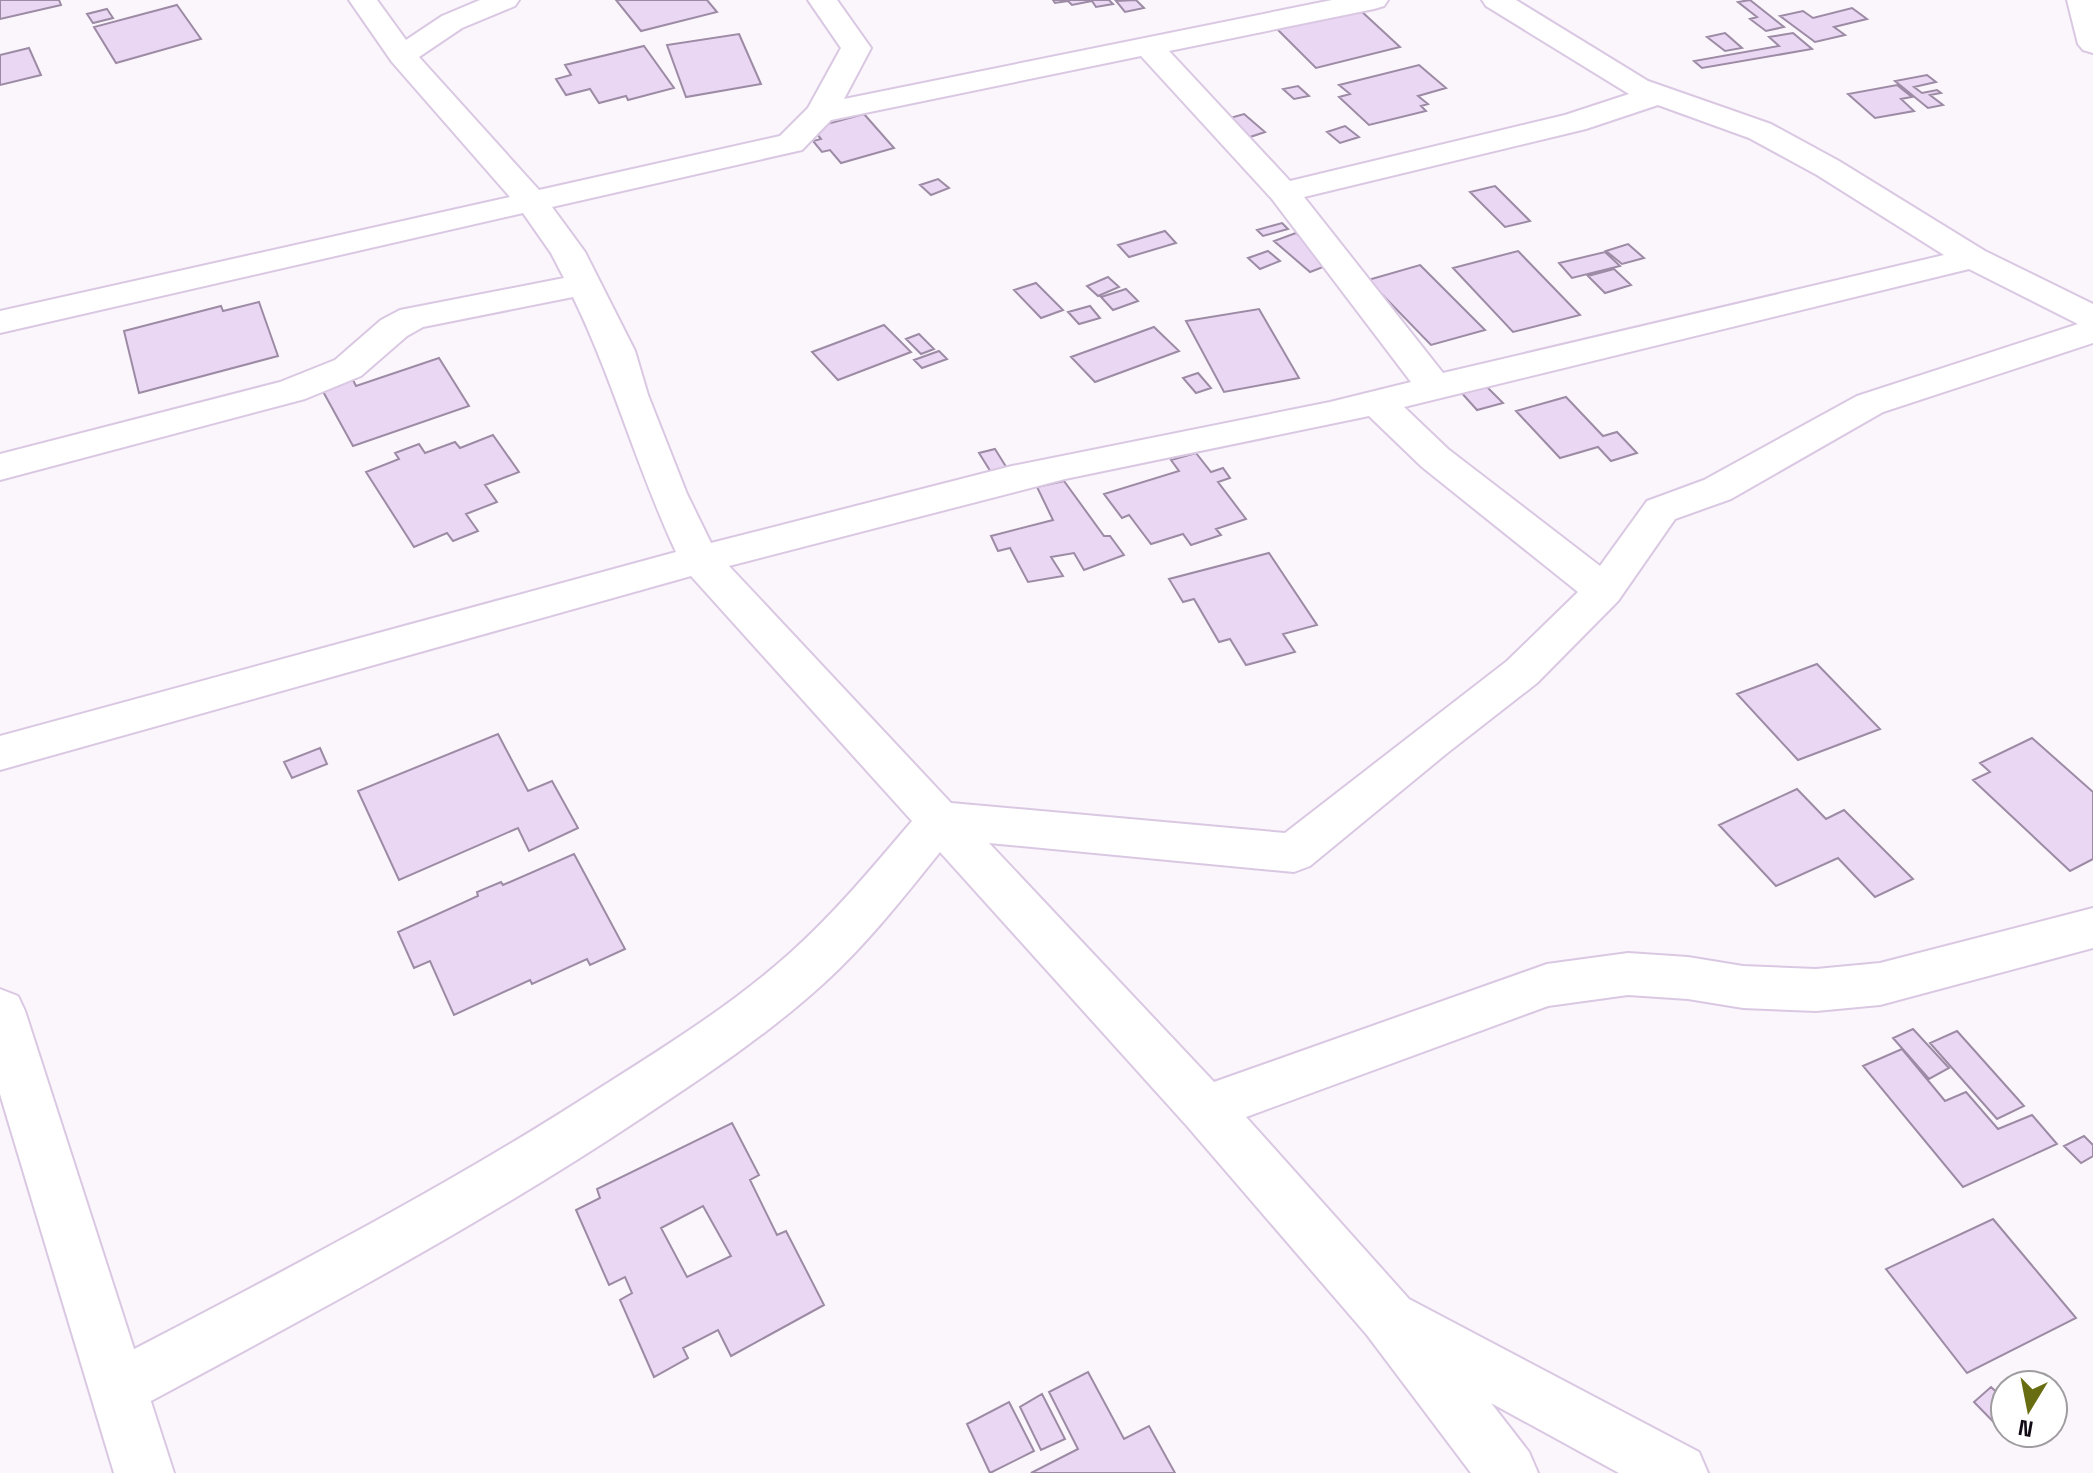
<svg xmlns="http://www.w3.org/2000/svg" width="2093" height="1473" font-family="'Space Grotesk',sans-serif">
<rect width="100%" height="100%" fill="#faf6fc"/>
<path fill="#ead7f3" stroke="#9d8ba5" stroke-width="2" fill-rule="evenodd" d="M0 0H59L61 5 0 19Z
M616 0H707L717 12 641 31Z
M1053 0H1109L1113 4 1096 7 1092 1 1072 5 1068 1 1055 3Z
M1136 0 1144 8 1125 12 1116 1Z
M1750 0 1784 27 1766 31 1750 19 1757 17 1738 2Z
M177 5 201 39 116 63 94 27Z
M1852 8 1867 19 1834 27 1845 35 1815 42 1780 16 1803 11 1813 18Z
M107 9 113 18 93 23 87 14Z
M1360 10 1400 47 1316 68 1277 29Z
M1725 33 1742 48 1725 51 1707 37Z
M1793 33 1812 49 1702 68 1694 61 1779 46 1769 37Z
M739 34 761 84 686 97 667 45Z
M644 46 674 88 628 100 626 96 599 103 590 89 566 95 556 79 571 75 565 65Z
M29 48 41 75 0 85V55Z
M1419 65 1446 88 1418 96 1428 104 1421 106 1426 111 1369 125 1339 97 1350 94 1339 85Z
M1927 75 1936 82 1914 87 1922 93 1937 90 1941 93 1930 95 1943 105 1928 108 1895 81Z
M1897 85 1912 97 1901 99 1914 111 1875 118 1848 94Z
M1298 86 1309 96 1294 99 1283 89Z
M864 114 894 148 841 163 830 150 822 152 813 141 821 139 812 128Z
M1244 114 1265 132 1244 139 1223 120Z
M1345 126 1359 137 1340 143 1327 132Z
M938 179 949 188 931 195 920 185Z
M1495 186 1530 221 1505 227 1470 192Z
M1282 223 1288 229 1263 236 1257 230Z
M1165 231 1176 243 1129 257 1118 245Z
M1296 233 1331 264 1310 272 1274 241Z
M1628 244 1644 258 1622 264 1606 251Z
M1268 251 1280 261 1260 269 1248 258Z
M1518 251 1580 315 1513 332 1453 268Z
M1605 252 1620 266 1572 278 1559 263Z
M1420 265 1485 330 1431 345 1368 280Z
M1614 269 1631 285 1605 293 1588 276Z
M1108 277 1119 287 1098 296 1087 286Z
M1036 283 1063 310 1041 318 1014 290Z
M1126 289 1138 301 1113 310 1101 297Z
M259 302 278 356 139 393 124 331 221 306 223 311Z
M1090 306 1100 318 1079 324 1068 312Z
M1259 309 1299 378 1224 392 1186 321Z
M884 325 911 352 838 380 812 352Z
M1154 327 1179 351 1095 382 1071 357Z
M919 334 934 349 921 354 906 339Z
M939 351 947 359 922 368 914 360Z
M439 358 469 406 353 446 320 386 351 376 356 386Z
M1198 373 1211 388 1196 393 1183 378Z
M1483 383 1503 403 1477 410 1459 390Z
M1566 397 1603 436 1617 432 1637 453 1611 461 1598 447 1560 458 1516 411Z
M493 435 519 472 485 485 497 502 466 514 478 531 453 541 447 533 414 547 366 472 399 459 395 453 419 444 425 453 455 442 460 448Z
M995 449 1010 473 994 477 979 453Z
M1196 453 1211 472 1223 468 1230 478 1218 482 1246 519 1216 529 1221 535 1191 545 1183 534 1151 544 1129 515 1122 518 1104 494 1179 471 1171 460Z
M1064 481 1104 536H1110L1124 555 1084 570 1074 553 1051 557 1063 576 1028 582 1010 548 998 551 991 536 1053 520 1037 487Z
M1269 553 1317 625 1283 634 1295 652 1246 665 1230 639 1219 642 1194 599 1183 602 1169 579Z
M1817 664 1880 729 1798 760 1737 694Z
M498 734 528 791 552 781 578 828 529 851 518 828 399 880 358 791Z
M2032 738 2093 792V859L2070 871 1973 780 1990 772 1980 763Z
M320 748 327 764 292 778 284 762Z
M1797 789 1826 819 1844 810 1913 879 1875 897 1838 858 1776 886 1719 825Z
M574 854 625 949 590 965 587 959 532 984 530 980 454 1015 430 961 414 968 398 932 478 896 477 892 501 882 503 885Z
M1913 1029 1949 1068 1929 1079 1893 1038Z
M1957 1031 2024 1106 1997 1119 1930 1043Z
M1902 1049 1945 1101 1966 1092 1998 1129 2032 1115 2057 1144 1963 1187 1863 1066Z
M732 1123 759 1175 750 1180 777 1235 786 1231 824 1305 731 1356 718 1330 683 1348 688 1358 654 1377 620 1300 632 1293 625 1277 609 1285 576 1210 600 1198 597 1189ZM703 1206 731 1256 687 1277 661 1228Z
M2084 1136 2093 1145V1156L2081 1163 2064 1146Z
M1993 1219 2076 1318 1967 1373 1886 1269Z
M1088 1372 1124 1439 1149 1426 1175 1473H1031L1078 1449 1049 1392Z
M1991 1387 2005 1400V1433H2020L2012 1441 1974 1402Z
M1042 1394 1065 1439 1041 1450 1020 1407Z
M1009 1402 1034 1451 990 1473 967 1424Z"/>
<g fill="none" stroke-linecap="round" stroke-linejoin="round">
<g stroke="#dac8e3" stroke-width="4">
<path id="minor" d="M349 0H377L406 40 442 16 480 0H519L515 6 462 28 419 57 539 190 780 136 808 108 841 48 808 0H837L871 48 844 99 1332 0H1388L1384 6 1374 9 1169 51 1290 181 1565 115 1629 94 1486 6 1482 0H1516L1648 81 1771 124 1839 161 1985 251 2093 304V343L1883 412 1731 499 1675 519 1618 601 1537 683 1446 754 1310 866 1294 872 989 843 1214 1082 1547 964 1628 953 1688 957 1743 966 1816 969 1880 963 2093 908V948L1880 1005 1816 1011 1743 1008 1688 999 1628 995 1548 1006 1246 1117 1409 1299 1699 1452 1708 1473H1619L1491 1403 1529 1452 1538 1473H1471L1367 1335 1187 1126 940 852C903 898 867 944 823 984 768 1034 705 1076 643 1117 481 1225 309 1316 138 1408L118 1417 98 1408 89 1388 98 1368C270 1278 443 1190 606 1084 669 1044 733 1004 789 954 834 914 873 867 912 821L691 576 0 770V736L676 552C637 469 613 379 573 297L423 327 407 336 361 376 305 399 0 480V454L280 382 335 360 381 320 400 310 564 278 551 253 523 213 0 333V311L510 197 392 62ZM1141 56 1272 199 1411 382 1330 402 1012 466 711 543 687 494 648 395 635 351 585 252 552 207 802 150 831 120ZM1658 105 1749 138 1817 175 1944 255 1443 373 1304 197 1586 129ZM1969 269 2078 324 1857 396 1704 480 1647 501 1600 566 1448 449 1404 407ZM1369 416 1422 467 1578 592 1507 661 1285 833 951 803 729 566 1065 479Z
M2067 0H2093V53L2083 50 2078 44Z"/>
</g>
<g stroke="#dac8e3" stroke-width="4">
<path id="highway" d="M0 989 18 996 25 1011 174 1473H114L0 1094Z"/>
</g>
<use href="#minor" fill="#fff" fill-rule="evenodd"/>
<use href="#highway" fill="#fff" fill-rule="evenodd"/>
</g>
<g transform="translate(2029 1409) rotate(190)"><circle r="38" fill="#ffffff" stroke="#a09da1" stroke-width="2"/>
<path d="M0-6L14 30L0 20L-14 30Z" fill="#696d11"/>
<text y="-12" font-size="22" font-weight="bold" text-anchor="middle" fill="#120b15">N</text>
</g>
</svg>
